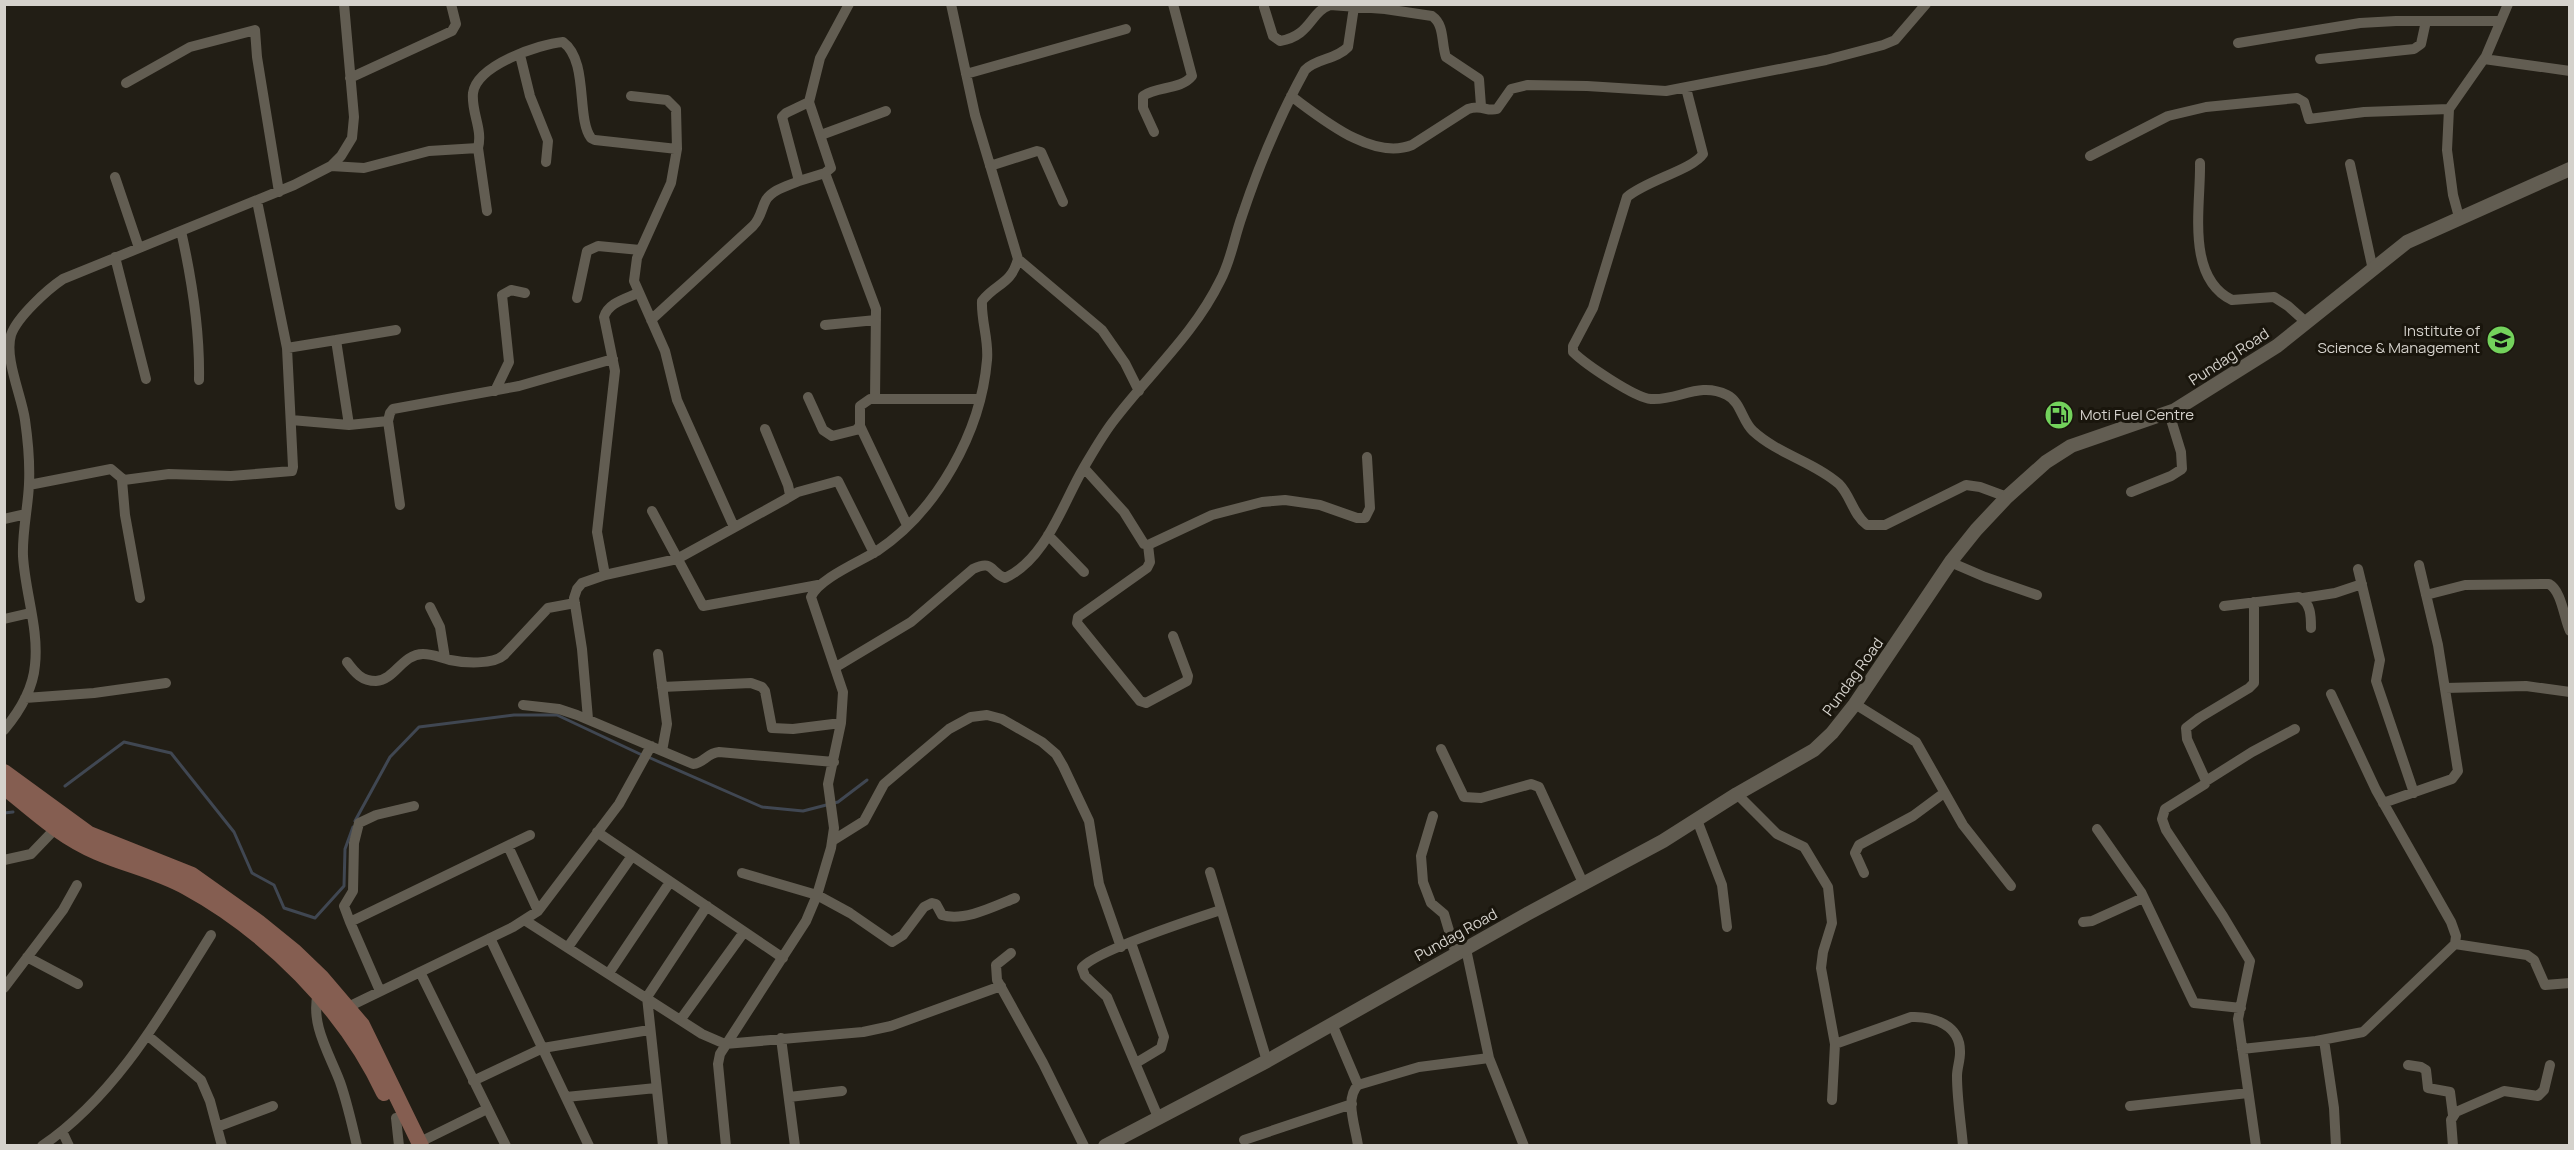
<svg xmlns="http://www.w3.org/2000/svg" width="2574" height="1150" font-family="Manrope,sans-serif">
<rect width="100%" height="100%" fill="#221e15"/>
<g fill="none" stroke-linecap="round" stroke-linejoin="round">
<path stroke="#404752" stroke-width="3" d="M648 757 762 807 803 811 838 802 867 780
M65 786 124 742 171 753 234 832 252 873 274 885 284 908 315 918 344 886 345 849 353 827
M4 813 13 812
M355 821 390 757 419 727 514 715H557L642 755"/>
<path stroke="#625d52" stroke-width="10" d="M1264 7 1273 36 1280 41C1311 36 1310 12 1330 5L1385 9 1432 16C1445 25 1441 43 1446 57L1479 79 1481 106
M2238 43 2360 23 2396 21H2500
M520 55 530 96 548 141 546 162
M2320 59 2414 49 2421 44 2426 21
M2484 59 2570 71
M966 74 1126 29
M350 78 452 31 456 24 451 4
M126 83 190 47 255 30 257 57 279 192
M1686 88 1703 154C1692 170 1647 180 1627 197L1593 308 1573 346V352C1585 364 1635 398 1651 399 1678 401 1699 381 1727 395 1741 402 1742 421 1753 431 1778 454 1814 462 1839 484 1851 496 1853 515 1867 525H1885L1966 485 1980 487 2007 497
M631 96 667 100 676 109 677 149 671 183 637 258 634 281 665 351 677 400 734 527
M1291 96C1321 118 1372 161 1412 145L1468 109C1482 104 1486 112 1497 109L1511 89 1527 85 1587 86 1666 91 1826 60 1883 45 1895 40 1926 4
M1154 132 1143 108V96C1157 86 1181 90 1192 76L1173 4
M821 135 886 111
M478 148C483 129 471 112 473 93 477 65 539 44 563 42 589 61 576 118 591 138L595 140 677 149
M2090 156 2168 116 2206 107 2297 98 2304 102 2309 119 2364 112 2449 109
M2200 163C2201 205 2185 277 2232 300L2274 297 2288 306 2307 323
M2350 164 2373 270
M331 166 364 168 429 151 478 148 487 211
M990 166 1037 151 1041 152 1063 202
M825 173 876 309 875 399
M115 177 139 248
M799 181 825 173 831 168 809 102
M257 201 287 348 336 340 349 425 388 421
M2459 217 2453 195 2447 150 2449 109 2486 56 2508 4
M181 231C192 280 200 329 199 380
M115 257 146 379
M1018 259 1102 330 1125 363 1139 391
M577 298 587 251 598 246 640 250
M651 320 753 226C761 218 761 209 766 200 773 189 788 186 799 181L782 117 786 113 809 102 820 58 849 4
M825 325 876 320
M336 340 396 330
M495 391 509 362 502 295 511 290 525 293
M808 397 823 430 832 436 856 430 860 426V406L870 399H979
M291 420 349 425
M860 426 907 525
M1084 468 1124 512 1144 544 1148 545 1212 515 1262 502 1285 500 1320 505 1357 518H1365L1370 508 1367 457
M122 480 125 515 140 598
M29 485 111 469 124 480 169 474 231 476 292 471 293 467 287 348
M2131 492 2171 476 2182 469 2181 452 2169 413
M786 499 798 492 838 481 874 553
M400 505 388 421 390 413 393 409 519 386 613 359
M652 511 703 606 818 585
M4 519 26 514
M1048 535 1084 572
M1148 545 1150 562 1147 568 1078 617 1077 623 1140 701 1146 703 1187 681 1188 676 1173 636
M1950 562 1985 577 2037 595
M2358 569 2380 660 2376 681 2414 793
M605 575 597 532 615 371 604 317C608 303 625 299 638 293
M2426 595 2465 585 2549 584C2562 591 2564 619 2570 631
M2303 598 2335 593 2362 584
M2254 602V683L2249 688 2199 718 2186 728 2187 739 2206 781 2205 784 2165 809 2162 819 2166 830 2223 916 2250 961 2238 1019 2256 1146
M2224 606 2299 597C2311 603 2311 616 2311 628
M430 607 440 627 445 658
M4 619 30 613
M658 654 667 724 662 751
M347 662C355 673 362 681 376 681 395 680 402 654 423 654 433 654 441 658 450 660 464 663 493 665 504 655L548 608 575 603
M836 667 911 622 973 569C994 559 990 573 1005 578 1046 559 1062 505 1083 469 1093 452 1103 434 1115 419 1151 372 1194 334 1220 281 1231 261 1234 238 1242 216 1259 165 1279 117 1305 70 1317 58 1336 60 1348 47L1354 7
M662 687 751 683 762 687 765 691 772 728 793 729 841 723
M2445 688 2526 686 2570 692
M25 698 94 693 166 683
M1855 704 1916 742 1963 825 2011 886
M523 705 559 709 577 715 693 764C704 763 707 753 719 752L834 762
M588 719 582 649 574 598 577 589 582 583 605 575 677 559 786 499 790 495 788 485 765 429
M4 730C19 712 33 689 35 665 39 629 25 592 23 556 22 532 28 508 29 484 30 463 28 441 25 420 22 397 4 358 11 335 17 317 48 289 63 279L294 185 331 166 341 156 352 138 354 117 344 4
M1441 749 1464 797 1481 798 1531 784 1539 787 1584 885
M2206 781 2252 752 2295 729
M1737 794 1777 834 1804 847 1828 887 1832 923 1823 952 1821 968 1835 1044 1832 1100
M2383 803 2452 779 2458 771 2438 645 2419 565
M1433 816 1421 856 1423 882 1431 903 1444 914 1456 954
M1697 820 1722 885 1727 927
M2097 829 2141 892 2194 1003 2241 1008
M597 832 783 958
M832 841 864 821 884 784 949 729 971 717 987 715 1002 719 1042 742 1056 754 1063 766 1089 821 1099 884 1121 947
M508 846 538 911
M4 860 31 854 55 829
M1210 872 1267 1061
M742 873 817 895 850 913 892 942 903 935 924 907 932 903 936 904 942 915C964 922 995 906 1015 898
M1864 873 1855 853 1859 845 1913 816 1944 793
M526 921 702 1034 725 1044 863 1032 891 1026 1001 986
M350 922 344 906 353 891 354 843 359 823 376 815 414 806
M2083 922 2092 921 2143 898
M490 938 589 1146
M1131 943 1164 1037 1161 1048 1136 1063
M2455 944 2527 955 2534 960 2545 985 2570 983
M568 947 632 856
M1466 949 1489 1058 1524 1146
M1011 953 996 965 997 980 1043 1063 1084 1146
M27 957 78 984
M420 972 506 1146
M609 973 670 882
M4 988 63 910 77 885
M380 991 350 922 530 835
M318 993C310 1024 329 1053 340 1082 347 1102 352 1124 357 1146
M348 1007 513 927 538 911 619 804 651 746
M681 1019 744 932
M1332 1024 1358 1085
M147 1035 201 1080 210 1101 222 1146
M781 1038 795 1146
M2324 1040 2334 1108 2336 1146
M1835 1044 1911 1017C1933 1016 1961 1025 1960 1053 1960 1061 1957 1068 1957 1076 1957 1099 1961 1123 1963 1146
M2242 1049 2316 1041 2363 1032 2455 944 2456 936 2451 922 2376 790 2331 694
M2408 1065 2421 1067 2426 1070 2428 1088 2450 1092 2453 1115
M473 1081 543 1048 649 1030
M566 1097 656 1088
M789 1097 842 1091
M2130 1106 2248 1093
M1158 1117 1107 997 1085 976 1082 968C1094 951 1197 918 1221 910
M396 1118 399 1146
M217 1127 273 1106
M62 1131 69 1146
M1244 1140 1352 1104
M420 1142 487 1109
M42 1146C117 1095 164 1010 211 935
M663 1146 647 997 707 906
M726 1146 718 1064 720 1054 806 921 817 895 831 848 834 828 828 784 841 723 843 692 811 597C818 579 859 562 877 551 937 511 981 432 987 360 989 340 981 321 982 301 996 283 1011 285 1018 259L975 115 951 4
M1358 1146C1356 1128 1344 1099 1358 1085L1419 1067 1489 1058
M2453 1146 2451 1120 2456 1112 2504 1091 2538 1096 2544 1090 2550 1065"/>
<path stroke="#625d52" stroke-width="14" d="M1105 1146 1267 1061 1527 914 1663 841 1737 794 1814 750 1832 733 1855 704 1952 560 1976 530 2007 497 2046 462 2071 446 2175 410 2277 346 2407 242 2570 169"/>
<path stroke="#855e51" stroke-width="16" d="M4 772 89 834 192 875 258 922 295 952 321 977 362 1025 421 1146
M4 787C34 811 61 837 97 852 127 865 157 871 186 887 267 931 345 1009 384 1093"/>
</g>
<defs>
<g id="university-disc" transform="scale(1.5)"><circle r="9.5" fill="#73d25c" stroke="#19150c"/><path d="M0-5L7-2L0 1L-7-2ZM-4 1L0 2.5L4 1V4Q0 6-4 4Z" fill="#111"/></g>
<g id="fuel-disc" transform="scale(1.5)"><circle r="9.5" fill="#73d25c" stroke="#19150c"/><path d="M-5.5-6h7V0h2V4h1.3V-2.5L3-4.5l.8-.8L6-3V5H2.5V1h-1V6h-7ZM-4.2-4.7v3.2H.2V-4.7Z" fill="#111"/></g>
</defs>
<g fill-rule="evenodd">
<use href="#university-disc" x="2501" y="340"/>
<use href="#fuel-disc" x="2059" y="415"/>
</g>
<g text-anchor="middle" stroke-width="6" stroke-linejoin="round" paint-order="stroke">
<g font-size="15" fill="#d5d2cc" stroke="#19150c" text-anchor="end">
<text x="2480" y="336">Institute of<tspan x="2480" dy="17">Science &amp; Management</tspan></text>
<text x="2080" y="420" text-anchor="start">Moti Fuel Centre</text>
</g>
<g font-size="15" fill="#d5d2cc" stroke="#19150c">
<text transform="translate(2229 357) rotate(-33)" y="5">Pundag Road</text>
<text transform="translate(1853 677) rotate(-54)" y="5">Pundag Road</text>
<text transform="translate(1456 935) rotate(-29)" y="5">Pundag Road</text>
</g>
</g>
<rect width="2574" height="1150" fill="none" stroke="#d5d2cc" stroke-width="12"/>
</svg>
